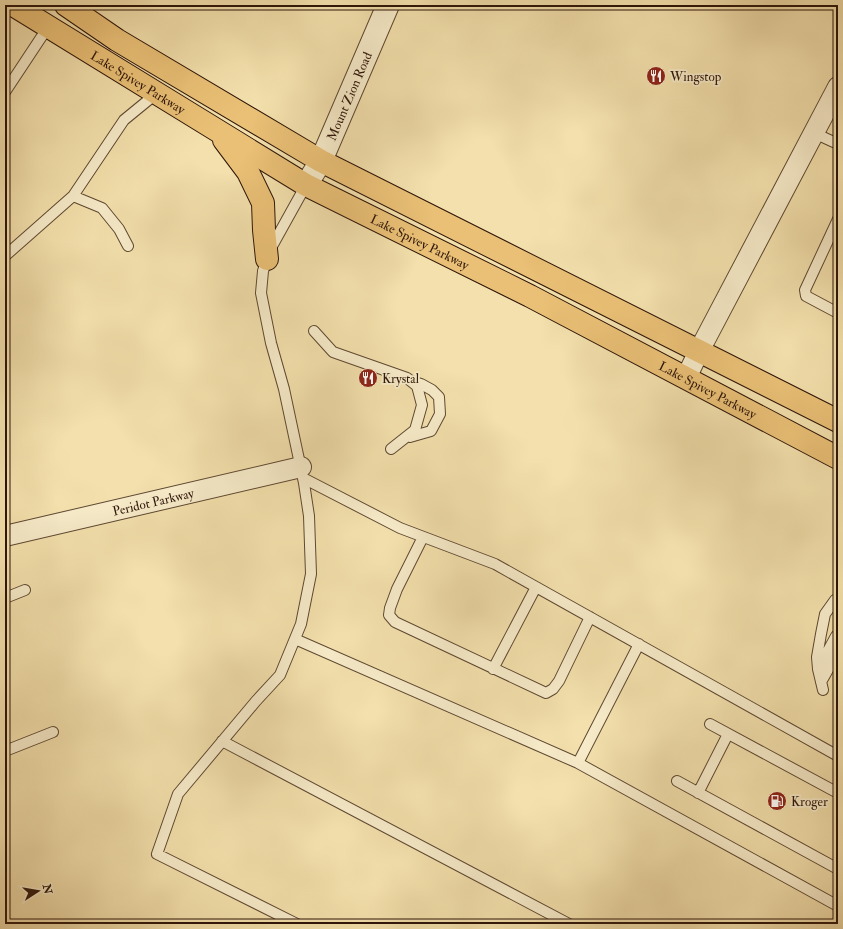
<svg xmlns="http://www.w3.org/2000/svg" width="843" height="929" font-family="'IM FELL Double Pica',serif">
<rect width="100%" height="100%" fill="#f3e0ac"/>
<filter id="stains"><feTurbulence type="fractalNoise" baseFrequency=".005" numOctaves="4"/><feColorMatrix values="0 0 0 0 .2 0 0 0 0 .09 0 0 0 0 .02 0 0 0 .5 -.17"/></filter>
<radialGradient id="worn" r=".72"><stop offset=".6" stop-color="#630" stop-opacity="0"/><stop offset="1" stop-color="#630" stop-opacity=".3"/></radialGradient>
<g fill="none" stroke-linecap="round" stroke-linejoin="round">
<g stroke="#5e4832" stroke-width="12">
<path id="service" d="M5 92 48 27
M814 133 838 144
M73 196 102 208 119 229 128 246
M838 219 805 290 806 296 838 313
M5 256 73 196 124 120 157 93
M314 331 333 352 407 378 417 386 422 405 415 430 391 449
M410 437 431 431 440 414 439 397 432 390 421 384 411 381
M303 478 400 528 495 564 838 756
M423 537 397 589 390 608 389 615 395 622 546 693 553 689 559 681 590 617
M5 598 25 590
M295 639 578 763 639 644
M493 669 536 587
M818 669 836 636
M821 682 838 652
M823 690 818 669 817 657 821 634 825 614 835 600 838 598
M710 724 838 793
M222 741 569 924
M5 751 53 732
M578 763 838 906
M677 781 838 869
M698 793 728 734
M297 924 157 854 178 794 256 701 280 675 301 624 311 574 309 516 304 483 284 389 271 343 261 293 263 271 271 248 306 185"/>
</g>
<g stroke="#5e4832" stroke-width="22">
<g id="minor">
<path d="M686 378 699 351 838 87"/>
<path id="s1" d="M5 536 301 467"/>
</g>
</g>
<g stroke="#5e4832" stroke-width="24">
<g id="tertiary">
<path id="s2" d="M306 185 321 161 385 12 388 5"/>
</g>
</g>
<g stroke="#2d1509" stroke-width="24">
<g id="trunk">
<path id="s3" d="M13 5 306 185 530 296 838 458"/>
<path d="M66 5 117 40 321 161 838 421"/>
<path d="M224 140 248 172 263 203 264 230 267 259"/>
</g>
</g>
<use href="#service" stroke="#f7ebc9" stroke-width="10"/>
<use href="#minor" stroke="#f7ebc9" stroke-width="20"/>
<use href="#tertiary" stroke="#f7ebc9" stroke-width="22"/>
<use href="#trunk" stroke="#eac076" stroke-width="22"/>
</g>
<defs>
<g id="restaurant-disc" transform="scale(1)"><circle r="9.5" fill="#8f2418" stroke="#f7ebc9"/><path d="M-5-6h1v4h1v-4h1v4h1v-4h1v5L-1.5 .5V6h-2V.5L-5-1ZM5-6V6H3V1.5H1.5Q1.5-4 5-6Z" fill="#fff"/></g>
<g id="fuel-disc" transform="scale(1)"><circle r="9.5" fill="#8f2418" stroke="#f7ebc9"/><path d="M-5.5-6h7V0h2V4h1.3V-2.5L3-4.5l.8-.8L6-3V5H2.5V1h-1V6h-7ZM-4.2-4.7v3.2H.2V-4.7Z" fill="#fff"/></g>
</defs>
<g fill-rule="evenodd">
<use href="#restaurant-disc" x="656" y="76"/>
<use href="#restaurant-disc" x="368" y="378"/>
<use href="#fuel-disc" x="777" y="801"/>
</g>
<g text-anchor="middle" stroke-width="3.5" stroke-linejoin="round" paint-order="stroke">
<g font-size="13" fill="#2d1509" stroke="#f7ebc9" text-anchor="start">
<text x="670" y="81">Wingstop</text>
<text x="382" y="383">Krystal</text>
<text x="791" y="806">Kroger</text>
</g>
<g font-size="13" fill="#2d1509" stroke="#f7ebc9">
<text dy="5" stroke="none"><textPath href="#s3" startOffset="147">Lake Spivey Parkway</textPath></text>
<text dy="5" stroke="none"><textPath href="#s2" startOffset="99">Mount Zion Road</textPath></text>
<text dy="5" stroke="none"><textPath href="#s3" startOffset="471">Lake Spivey Parkway</textPath></text>
<text dy="5" stroke="none"><textPath href="#s3" startOffset="795">Lake Spivey Parkway</textPath></text>
<text dy="5" stroke="none"><textPath href="#s1" startOffset="152">Peridot Parkway</textPath></text>
</g>
</g>
<rect width="843" height="929" fill="none" stroke="#f3e0ac" stroke-width="20"/>
<rect x="6" y="6" width="831" height="917" fill="none" stroke="#2d1509" stroke-width="2"/>
<rect x="10" y="10" width="823" height="909" fill="none" stroke="#2d1509"/>
<g transform="translate(38 891) rotate(78)" stroke="#f7ebc9" stroke-width="3" paint-order="stroke">
<path d="M0-3L7 15L0 10L-7 15Z" fill="#2d1509"/>
<text y="-6" font-size="11" font-weight="bold" text-anchor="middle" fill="#2d1509">N</text>
</g>
<rect width="100%" height="100%" filter="url(#stains)"/>
<rect width="100%" height="100%" fill="url(#worn)"/>
</svg>
